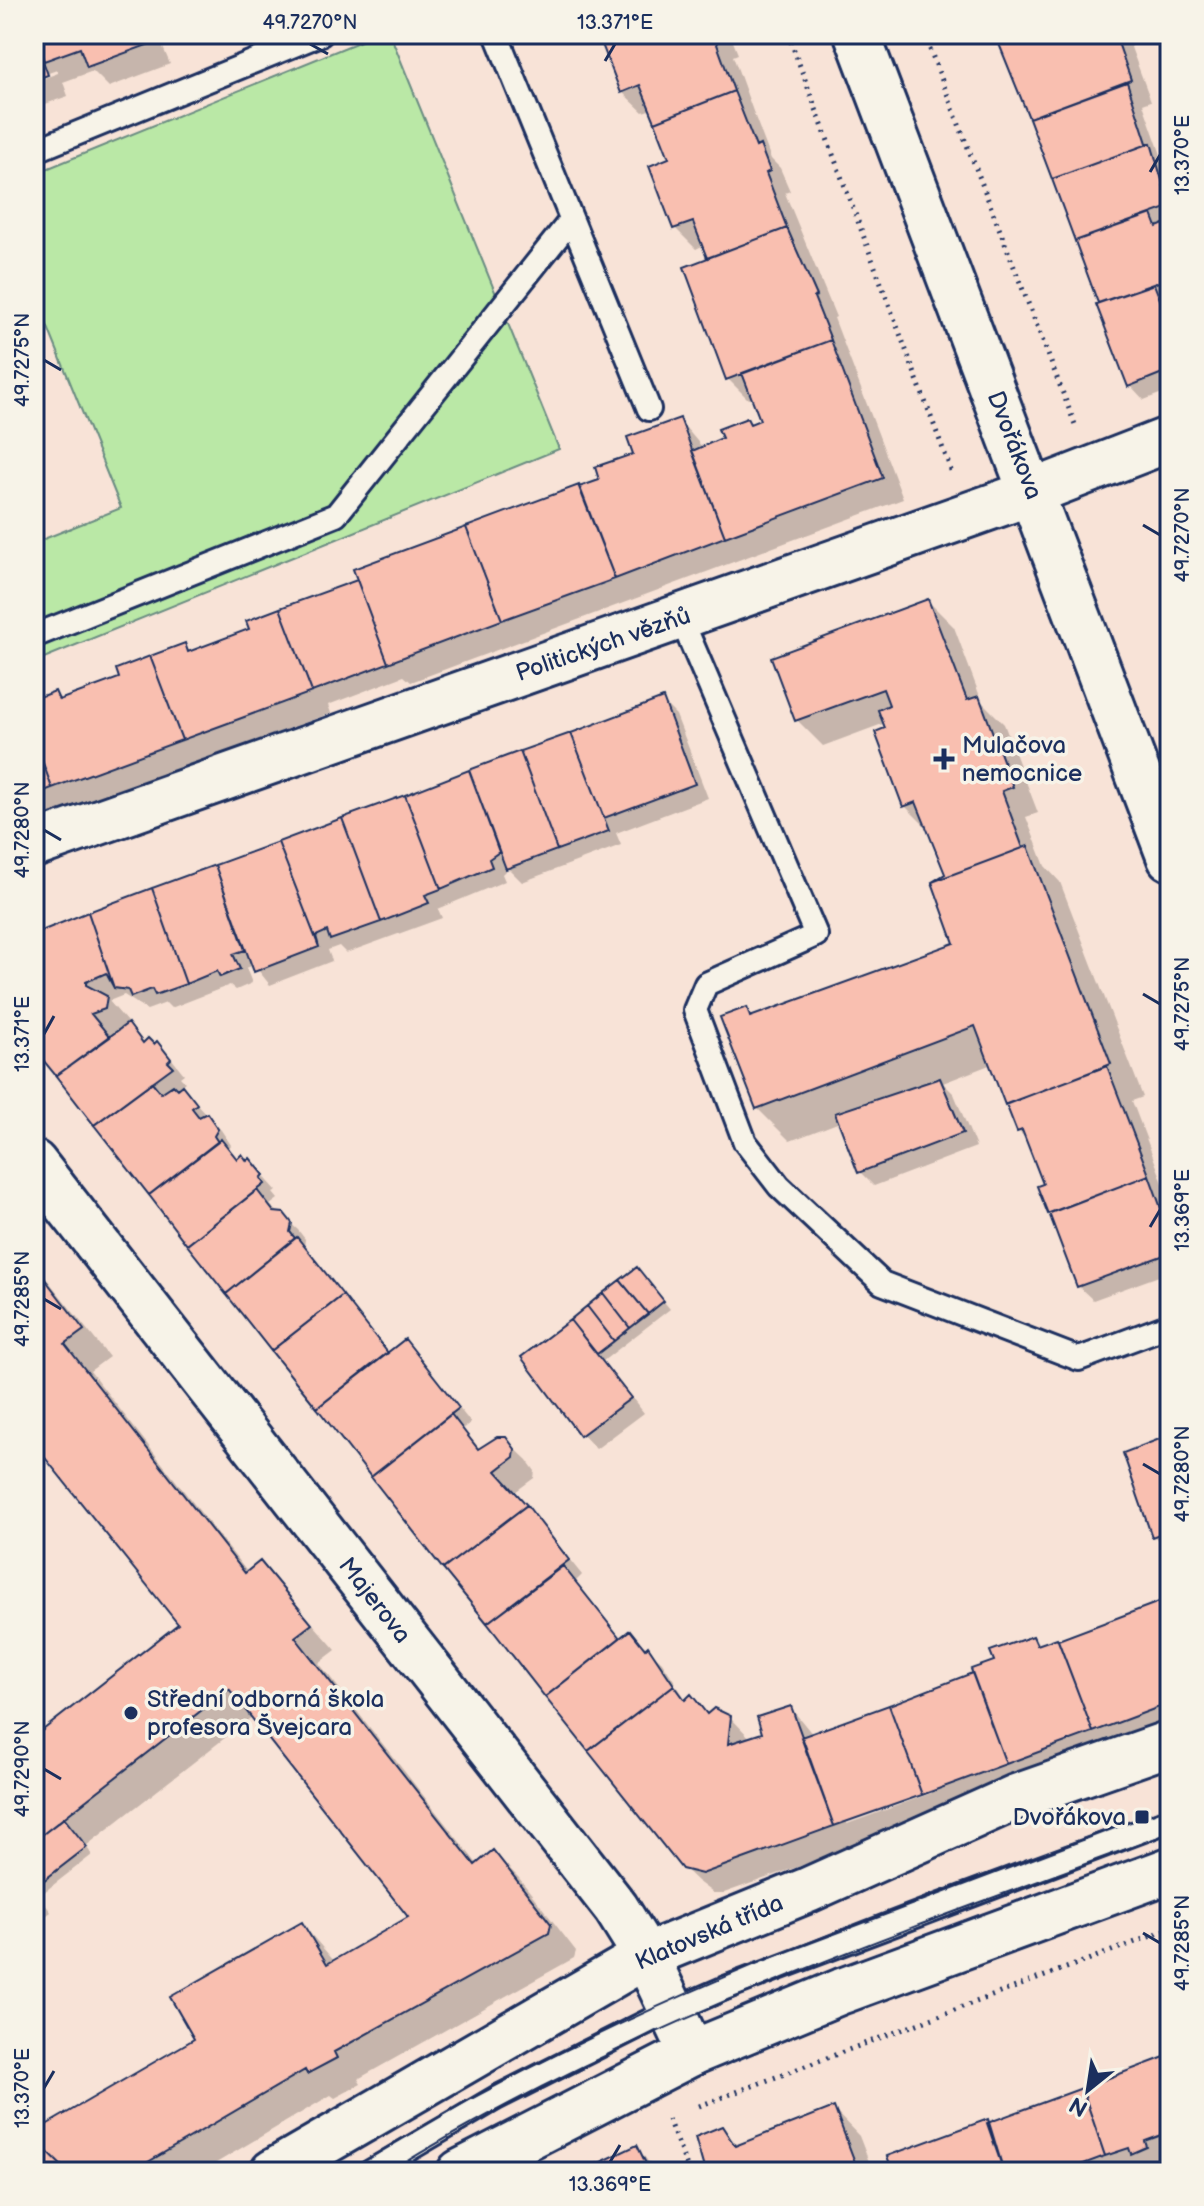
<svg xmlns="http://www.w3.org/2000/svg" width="1204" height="2206" font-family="'Balsamiq Sans',sans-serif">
<rect width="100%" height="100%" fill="#f8e3d7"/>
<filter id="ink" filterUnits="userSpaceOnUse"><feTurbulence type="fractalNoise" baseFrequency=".0125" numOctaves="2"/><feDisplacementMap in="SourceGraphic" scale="16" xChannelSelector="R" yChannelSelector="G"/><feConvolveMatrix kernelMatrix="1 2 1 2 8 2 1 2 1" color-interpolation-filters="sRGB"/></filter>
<g filter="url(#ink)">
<path fill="#bae8a6" stroke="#6a8c82" stroke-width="2" d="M378 34H390L559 449 34 662V543L121 508 34 293V174Z"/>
<path fill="#0003" fill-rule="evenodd" d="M34 34H192L162 45 170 64 109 87 93 71 63 82 68 96 34 108V82L58 73 57 70 34 78Z
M601 34H730L738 54 733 56 754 114 771 159 780 168 790 191 785 193 836 317 834 318 903 499 411 682 404 676 328 705 331 713 34 823V701L55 694 62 701 122 679 184 645 192 653 251 631 356 582 363 588 602 481 680 421 703 448 724 440 747 420 752 425 762 421 753 397 748 399 728 379 710 259 704 245 696 249 675 228 671 159 652 109 643 112 622 92Z
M997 34H1126L1151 101 1143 104 1170 180V226L1165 228 1170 233V297L1167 298 1170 307V390L1144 400 1130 385Z
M928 601 954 627 982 702 1004 724 1038 813 1026 817 1045 866 1060 882 1143 1097 1132 1101 1168 1196 1165 1197 1170 1212V1272L1093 1300 1078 1286 1029 1141 1018 1131 992 1064 943 1083 954 1094 976 1147 874 1186 860 1172 840 1122 790 1141 757 1108 746 1009 755 1018 956 945 948 878 929 830 905 806 885 723 823 746 797 720Z
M662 701 676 715 708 798 616 833 621 845 522 882 508 868 502 874 505 881 438 909 442 918 346 953 339 946 328 950 332 961 270 985 254 965 246 968 252 983 236 990 230 985 171 1008 166 1003 147 1010 124 995 109 1001 145 1043 157 1044 171 1058 184 1074 180 1077 185 1082 180 1086 221 1130 231 1145 228 1150 238 1160 250 1161 277 1191 273 1193 278 1199 270 1205 298 1230 305 1239 304 1248 389 1354 405 1341 471 1423 463 1429 481 1450 505 1439 527 1460 535 1471 534 1478 515 1492 582 1575 576 1581 622 1640 630 1633 662 1662 675 1682 588 1748 34 1045V936Z
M34 1263 109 1357 90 1371 248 1573 260 1564 336 1650 319 1663 478 1865 493 1852 519 1878 576 1951 574 1958 358 2079 361 2084 335 2098 331 2095 201 2172H34V2134L197 2040 302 1924 335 1962 411 1917 253 1716 86 1846 92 1855 39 1896 51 1912 34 1925V1740L181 1624 34 1441Z
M637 1269 670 1309 603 1361 644 1413 596 1449 582 1434 570 1322Z
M1170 1437V1552L1154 1536Z
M1167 1601 1170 1605V1731L1022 1777 941 1806 946 1820 856 1846 724 1893H713L697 1881 675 1860 590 1751 677 1686 687 1701 691 1697 709 1715 730 1717 751 1739 765 1734 791 1708 813 1735 975 1674 1033 1638 1041 1646 1058 1642ZM930 1789 932 1793 847 1824V1820Z
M1170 2057V2172H895L988 2125Z
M834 2110 859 2136 873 2172H709L697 2138 722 2129 739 2147Z
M637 2147 656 2172H585Z"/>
<path fill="#f9bfb0" stroke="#1b2f5e" stroke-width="2" d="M34 34H147L150 44 87 67 80 48 44 61Z
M598 34H718L714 36 734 91 655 122 640 85 621 93Z
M995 34H1115L1131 80 1029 118Z
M34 36 48 75 34 80Z
M1127 82 1147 143H1151L1052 179 1029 118Z
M734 91 756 147 760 145 770 171 766 173 787 228 707 258 693 222 673 229 649 166 669 158 655 122Z
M1151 143 1170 207 1075 241 1052 179Z
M1152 214 1157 227 1164 224 1167 233H1170V266L1162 281 1098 303 1075 241Z
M787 228 817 296 814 297 831 340 726 380 684 267Z
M1170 267V299L1162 281Z
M1154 284 1163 307 1170 305V370L1128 387 1096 304Z
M831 340 883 478 725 537 692 451 722 438 718 429 747 418 750 424 760 420 742 373Z
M680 418 725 537 615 579 579 487 599 480 595 467 633 454 627 437Z
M579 485 615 579 502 620 466 527Z
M466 527 502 620 388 663 353 569Z
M357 580 388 663 312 692 280 608Z
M928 599 967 700 979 696 1013 787 1002 791 1023 848 932 882 945 874 916 802 903 807 875 732 885 728 878 710 889 705 883 689 795 721 771 657Z
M280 608 312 692 182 740 150 656 185 643 188 652 249 629 246 621Z
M150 656 182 740 52 788 34 738V699L55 691 59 700 119 678 116 669Z
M663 698 695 784 604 818 571 733Z
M571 733 609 831 557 850 520 751Z
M34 738 52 788 34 795Z
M520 751 557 850 506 869 469 770Z
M469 770 499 852 489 859 492 867 441 889 405 795Z
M405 795 441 889 425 895 429 903 381 922 342 818Z
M342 818 381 922 330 940 327 931 316 936 319 947 278 842Z
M278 842 319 947 254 972 215 865Z
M1028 846 1111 1064 1005 1105 975 1026 756 1109 720 1017 747 1007 750 1017 954 943 932 882Z
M215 865 245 950 233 954 240 969 220 977 217 971 186 984 152 888Z
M152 888 186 984 155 995 152 989 131 997 128 990 114 988 88 912Z
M88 912 114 988 106 973 86 982V985L107 996 105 1009 91 1014 110 1037 56 1076 34 1049V934Z
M128 1023 143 1043 148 1038 154 1044 157 1041 171 1059 168 1062 173 1067 94 1125 56 1076Z
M1107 1066 1149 1175 1048 1214 1037 1186 1043 1184 1022 1130 1017 1132 1006 1104Z
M940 1078 963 1133 858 1173 835 1113Z
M152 1082 161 1093 173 1085 177 1089 182 1085 197 1104 192 1108 199 1117 207 1113 218 1129 214 1136 218 1142 149 1195 94 1125Z
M221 1139 237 1159 242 1154 247 1161 250 1158 264 1175 261 1178 265 1184 187 1245 149 1195Z
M1149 1175 1170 1233V1253L1077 1287 1049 1213Z
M257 1190 274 1212 284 1213 292 1223 290 1232 295 1238 226 1294 187 1245Z
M297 1237 343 1295 271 1351 226 1294Z
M34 1265 84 1330 65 1344 245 1573 260 1561 312 1624 295 1637 475 1865 493 1850 551 1924 549 1933 334 2052 337 2058 307 2074 305 2070 131 2172H68L34 2139V2132L194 2039 170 1997 302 1922 327 1964 408 1917 229 1689 34 1841V1737L178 1624 34 1444Z
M637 1267 664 1301 648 1314 620 1280Z
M620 1280 648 1314 630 1328 603 1293Z
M603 1293 630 1328 614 1341 587 1306Z
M343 1295 388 1353 317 1408 271 1351Z
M587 1306 614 1341 597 1354 570 1320Z
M570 1320 631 1398 580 1436 521 1357Z
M405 1339 459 1408 371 1477 317 1408Z
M451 1414 478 1449 497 1437H506L515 1449 514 1457 496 1471 527 1505 443 1569 371 1477Z
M1170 1435V1544H1168L1164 1532 1152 1537 1123 1453Z
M527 1505 569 1560 487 1623 443 1569Z
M563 1566 620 1638 545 1697 487 1623Z
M1167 1599 1170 1703 1093 1732 1058 1640Z
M630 1630 645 1649 648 1646 674 1685 588 1751 545 1697Z
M1033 1636 1037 1645 1057 1638 1093 1732 1006 1764 971 1669 994 1661 990 1651Z
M972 1673 1006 1764 922 1795 889 1705Z
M674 1685 685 1700 691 1694 707 1714 714 1708 731 1716 728 1744 762 1733 757 1717 791 1706 834 1826 702 1874 682 1869 588 1751Z
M889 1705 922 1795 834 1826 801 1737Z
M64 1818 87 1847 34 1888V1841Z
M1170 2055V2132L1145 2141 1147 2147 1131 2154 1129 2148 1105 2156 1082 2088Z
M1082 2088 1105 2156 1062 2172H1004L987 2123Z
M834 2107 858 2170 705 2172 695 2137 722 2126 735 2146Z
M988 2119 1004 2172H893L887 2156Z
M34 2139 68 2172H34Z
M637 2145 650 2172H580Z"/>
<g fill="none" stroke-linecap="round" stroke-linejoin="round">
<g stroke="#1b2f5e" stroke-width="28">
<path id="service" d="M496 34 649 409
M34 151 321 34
M680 616 816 935 706 984 695 1010 745 1142 779 1186 882 1283 1079 1359 1170 1325
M34 636 336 515 571 220
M370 2172 496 2098 651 2020 725 1988 1170 1820"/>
</g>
<g stroke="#1b2f5e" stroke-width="50">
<path id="minor" d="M857 34 1170 858
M34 845 1033 492 1170 439
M34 1163 616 1908 646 1956 692 2053"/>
</g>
<g stroke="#1b2f5e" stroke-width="50">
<path id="secondary" d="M273 2172 646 1956 808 1890 1016 1797 1170 1743
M460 2172 692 2053 842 1991 1170 1870"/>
</g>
<path stroke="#1b2f5e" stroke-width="5" stroke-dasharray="2 6" stroke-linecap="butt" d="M788 34 952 473
M924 34 1076 427
M699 2106 1170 1929
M668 2119 689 2172
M1148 2172 1170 2163"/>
<use href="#service" stroke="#f7f3e8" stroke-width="22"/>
<use href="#minor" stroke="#f7f3e8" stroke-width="44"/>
<use href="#secondary" stroke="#f7f3e8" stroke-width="44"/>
<path stroke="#1b2f5e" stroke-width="2" d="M347 2172C602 2010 887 1910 1170 1807
M389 2172C632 2022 903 1931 1170 1833"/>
</g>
</g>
<path fill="none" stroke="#1b2f5e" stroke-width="3" d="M310 44 328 54M605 61 615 44M1150 172 1160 155M44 360 61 370M1143 525 1160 535M44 830 61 840M1143 994 1160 1004M44 1034 54 1016M1150 1227 1160 1210M44 1299 61 1309M1143 1464 1160 1474M44 1769 61 1779M1143 1933 1160 1943M44 2088 54 2071M610 2162 620 2145"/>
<g fill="#1b2f5e" stroke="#f7f3e8" stroke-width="3">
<path d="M940 747h8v8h8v8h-8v8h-8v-8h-8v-8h8z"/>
<circle cx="131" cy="1713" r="8"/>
<rect x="1134" y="1809" width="16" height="16" rx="4"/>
</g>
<g text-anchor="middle" stroke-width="7" stroke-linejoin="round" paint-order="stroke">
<g font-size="24" fill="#1b2f5e" stroke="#f7f3e8">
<text transform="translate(1015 445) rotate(69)" y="8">Dvořákova</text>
<text transform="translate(603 644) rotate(-19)" y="8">Politických vězňů</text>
<text transform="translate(375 1600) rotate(52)" y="8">Majerova</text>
<text transform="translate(709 1932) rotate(-23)" y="8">Klatovská třída</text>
</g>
<g font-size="24" fill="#1b2f5e" stroke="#f7f3e8" text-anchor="start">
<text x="962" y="753">Mulačova<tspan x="962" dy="28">nemocnice</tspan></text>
<text x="147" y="1707">Střední odborná škola<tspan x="147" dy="28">profesora Švejcara</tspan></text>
<text x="1126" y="1825" text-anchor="end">Dvořákova</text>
</g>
</g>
<rect width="1204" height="2206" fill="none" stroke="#f7f3e8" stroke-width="88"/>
<g transform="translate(1088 2090) rotate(210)" stroke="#f7f3e8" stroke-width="6" paint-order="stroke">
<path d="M0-6L14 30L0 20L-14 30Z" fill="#1b2f5e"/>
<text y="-12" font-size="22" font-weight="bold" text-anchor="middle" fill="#1b2f5e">N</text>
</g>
<rect x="44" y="44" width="1116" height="2118" fill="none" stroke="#1b2f5e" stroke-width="3"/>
<g font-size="20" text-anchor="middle" fill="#1b2f5e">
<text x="310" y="29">49.7270°N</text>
<text x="615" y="29">13.371°E</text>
<text transform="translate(1182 155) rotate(-90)" y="7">13.370°E</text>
<text transform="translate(22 360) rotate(-90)" y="7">49.7275°N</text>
<text transform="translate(1182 535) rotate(-90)" y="7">49.7270°N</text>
<text transform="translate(22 830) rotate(-90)" y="7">49.7280°N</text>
<text transform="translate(1182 1004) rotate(-90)" y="7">49.7275°N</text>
<text transform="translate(22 1034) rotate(-90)" y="7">13.371°E</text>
<text transform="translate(1182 1210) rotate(-90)" y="7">13.369°E</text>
<text transform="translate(22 1299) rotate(-90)" y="7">49.7285°N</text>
<text transform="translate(1182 1474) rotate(-90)" y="7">49.7280°N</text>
<text transform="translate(22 1769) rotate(-90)" y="7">49.7290°N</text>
<text transform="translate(1182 1943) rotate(-90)" y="7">49.7285°N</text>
<text transform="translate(22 2088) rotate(-90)" y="7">13.370°E</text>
<text x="610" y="2191">13.369°E</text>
</g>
</svg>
